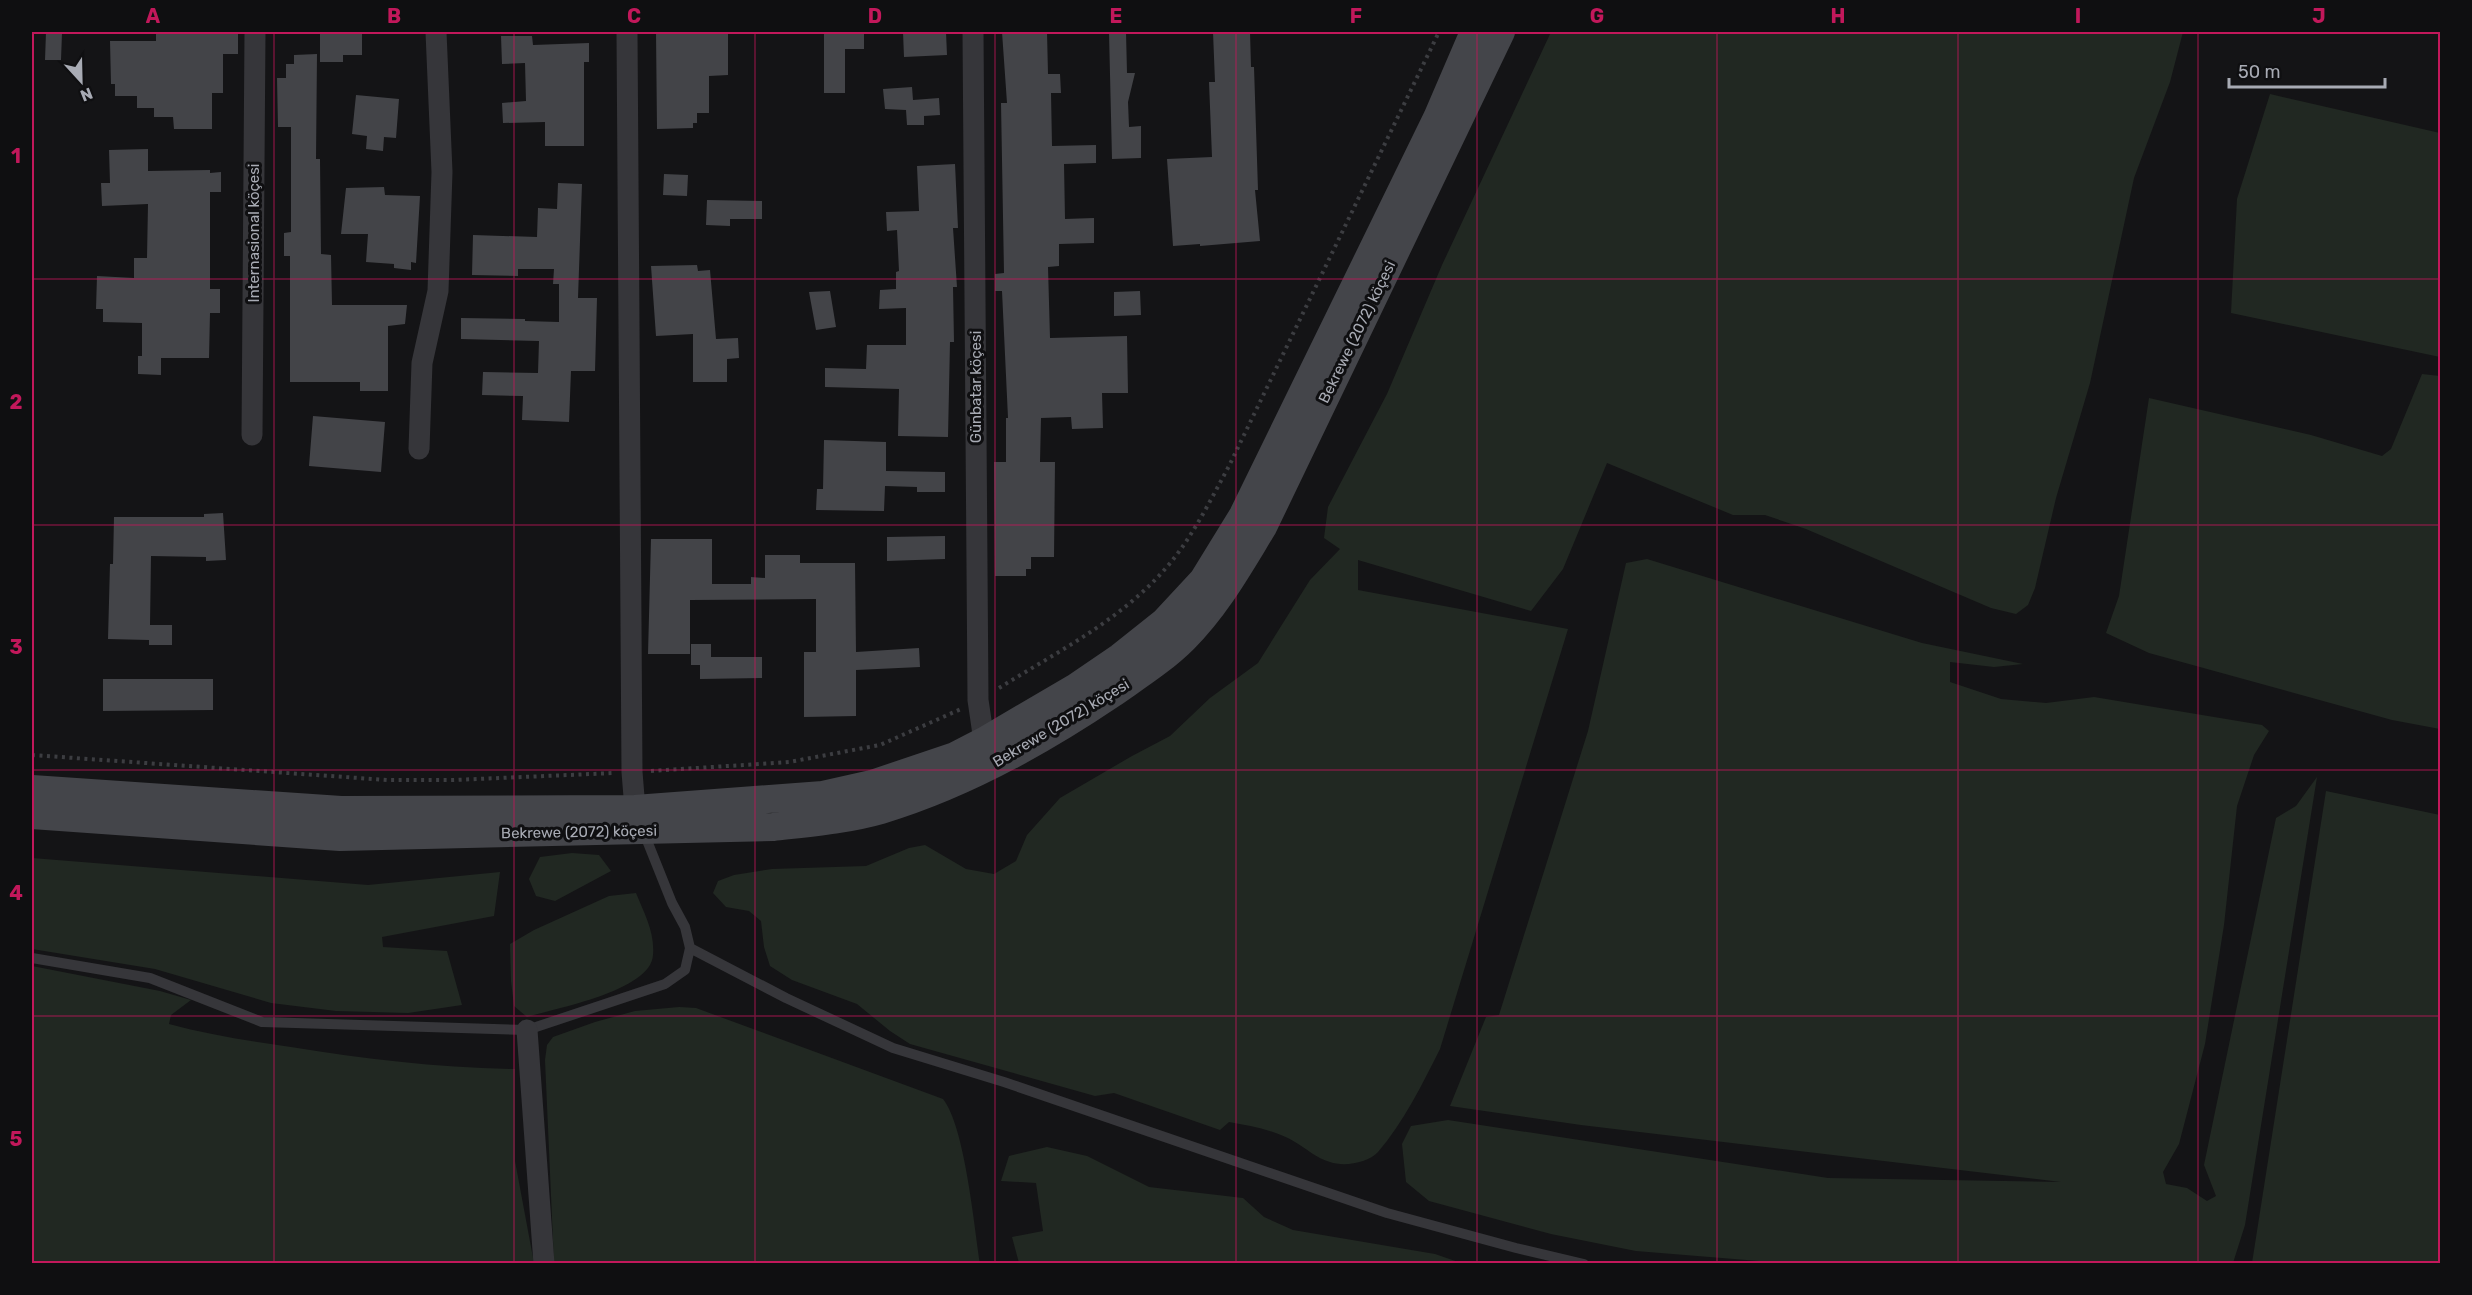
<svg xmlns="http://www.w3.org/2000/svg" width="2472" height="1295" font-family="Rubik,sans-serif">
<rect width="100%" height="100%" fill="#141416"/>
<path fill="#212822" d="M1551 32H2183L2170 82 2134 178 2090 383 2056 498 2035 588 2028 605 2016 614 1991 608 1806 529 1765 515H1733L1607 463 1563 569 1531 611 1358 560V590L1568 629 1440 1049C1423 1083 1403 1123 1378 1152 1368 1163 1344 1167 1330 1162 1316 1158 1307 1149 1295 1142 1275 1130 1251 1126 1229 1122L1220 1130 1114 1093 1095 1096 910 1044 890 1031 857 1004 792 980 770 966 764 947 761 921 749 911 726 907 713 893 718 881 734 875 772 869 866 866 909 848 925 845 966 869 994 874 1016 861 1027 835 1060 798 1132 756 1170 736 1210 698 1258 663 1310 580 1340 549 1324 538 1328 507 1387 394 1442 265Z
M2270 94 2440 133V357L2231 313 2237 199Z
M2422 374 2440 376V729L2392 720 2149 653 2106 633 2119 596 2149 398 2311 435 2382 456 2391 449Z
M1647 559 1922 643 2023 664 1994 667 1950 662V682L2001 699 2046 703 2094 697 2262 725 2269 731 2254 755 2237 806 2224 925 2205 1044 2179 1144 2163 1172 2166 1184 2187 1188 2207 1201 2216 1196 2204 1165 2276 818 2296 806 2317 777 2245 1225 2233 1263 1795 1264 1636 1251 1551 1234 1429 1201 1406 1182 1402 1144 1411 1126 1448 1120 1828 1178 2061 1182 1581 1125 1450 1106 1486 1017 1499 1015 1588 731 1626 563Z
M2326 791 2440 815V1263H2252Z
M572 853 599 855 611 871 555 901 536 896 529 879 540 857Z
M32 858 368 885 500 872 494 916 382 937 383 947 447 951 462 1005 408 1013 336 1011 271 1003 155 969 32 949Z
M636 893C644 913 655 932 653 955 651 991 556 1008 527 1017L514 1006 511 981 510 944 534 930 609 896Z
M32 966 160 991 191 1000 171 1015 169 1024C209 1035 250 1041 291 1047 365 1059 439 1068 515 1069V1161L534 1263H32Z
M679 1007 696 1008 943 1099C965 1127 974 1225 980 1263H554L545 1060 547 1045 553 1037 595 1022 635 1011Z
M1047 1147 1087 1156 1149 1187 1243 1198 1264 1217 1293 1230 1435 1254 1461 1263H1019L1012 1237 1043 1231 1036 1183 1001 1181 1009 1156Z"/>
<path fill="#434448" d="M46 32 62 33 61 60H45Z
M156 32H238V54H223V93H212V129H174L173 117H154V108H137V96H115V84H111L110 41H156Z
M337 32H358V34H362V55H343V62H320V34H337Z
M656 32H728V75L709 76V113H697V123H693V128L657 129Z
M824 32H864V49H845V93H824Z
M903 32H946L947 55 904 57Z
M1002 32H1047L1048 74H1060L1061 93H1051L1052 146 1096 145V163L1064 164 1065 219 1094 218V243L1059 244V266L1048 267 1050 338 1127 336 1128 393H1102L1103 428 1072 429 1071 417 1041 418 1040 462H1055L1054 557H1031V569H1026V576H995L994 462H1006V418H1008L1002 291H995V274L1004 273 1001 103H1007Z
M1109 32H1126L1127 73H1135L1128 102 1129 127 1141 126V158L1112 159Z
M1213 32H1250L1251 67H1254L1258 190H1255L1260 241 1200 246V244L1173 246 1167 159 1212 157 1209 82H1215Z
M501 36H532L533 45 589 43V62H584V146H545V122L503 123 502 103 526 101 525 63 502 64Z
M317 54 316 159H320L321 254 331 255 332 305H407L405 324 388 326V391H360V382H290V256H284V233L291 232V127H278L277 78H286V64H294V55Z
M912 87 913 100 939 98 940 115 924 116V125H907L906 110 885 109 883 89Z
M356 95 399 99 396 138 384 137 383 151 366 149 367 136 352 134Z
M148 149V171L210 170V173L221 172V192H210V289H220V313H210L209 358H161V375L138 374V356H142V323L103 322V309H96L97 276 134 278V258H147L148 204 102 206 101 183H110L109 150Z
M955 164 958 228H953L957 287H953L954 342H950L948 437 898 436 899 389 825 387V368L866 369 867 345H906V308L879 309 880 290 896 289V272L899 271 897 230 887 231 886 212 919 211 917 166Z
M664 174 688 175 687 196 663 195Z
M558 183 582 184 578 298H597L595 371H571L569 422 522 420 523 396 482 395 483 372 538 373 539 341 461 339V318L525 319V321L559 322V284H553L554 269H518V276L472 275 473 235 537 237 538 208 557 209Z
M384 187 385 195 420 196 416 263 411 262V270L394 268V264L366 262 368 234H341L346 188Z
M707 200 762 201V219H730V226L706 225Z
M697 265 698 271 710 270 716 339 738 338 739 358 727 359V382H693V334L656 336 651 266Z
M830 291 836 327 816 330 809 292Z
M1140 291 1141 315 1114 316V292Z
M313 416 385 422 381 472 309 466Z
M824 440 886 442V471L945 472V492H917V487L885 486 884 511 816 510 817 489H823Z
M223 513 226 560 206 561V557L151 556 150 625H172V645H149V640L108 639 110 564H113L114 517H204V514Z
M945 536V559L887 561V537Z
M651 539H712V584H751V577L765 578V555H800V563H855L856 652 919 648 920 667 856 670V716L804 717V652H816V599L690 600V654H648Z
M691 644H711V657H762V678L700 679V665H691Z
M103 679H213V710L103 711Z"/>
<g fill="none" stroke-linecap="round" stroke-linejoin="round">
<path stroke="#3c3d41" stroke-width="4" stroke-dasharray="3 4.5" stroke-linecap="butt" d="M999 688C1057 652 1121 620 1166 568 1192 538 1210 501 1229 466L1439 32
M32 755 387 780H454L614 773
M651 771 789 762 880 745 961 709"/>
<path stroke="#36363a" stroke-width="10" d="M690 948 786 998 893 1048 1004 1082 1387 1213 1516 1248 1584 1264
M32 958 150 978 262 1022 527 1030 665 984 685 970 690 948 685 927 672 903 644 833"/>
<path stroke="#36363a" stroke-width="21" d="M627 32 632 772 635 809
M973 32 978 700 984 741
M252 435 255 32
M419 449 422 363 438 291 442 172 436 32
M527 1030 544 1264"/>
<path stroke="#44454a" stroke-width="28" d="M32 789 341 810 635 809 823 795 872 784 955 756 984 741 1076 687 1120 657 1164 622 1203 580 1243 515 1437 118 1474 32
M32 815 340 837 773 827C809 823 846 820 881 810 964 785 1041 742 1112 694 1136 677 1163 660 1184 639 1217 606 1239 566 1263 527L1501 32"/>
</g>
<path fill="none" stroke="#c2185b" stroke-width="1.5" stroke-opacity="0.55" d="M274 32V1264M514 32V1264M755 32V1264M995 32V1264M1236 32V1264M1477 32V1264M1717 32V1264M1958 32V1264M2198 32V1264M32 279H2440M32 525H2440M32 770H2440M32 1016H2440"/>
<g text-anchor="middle" stroke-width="6" stroke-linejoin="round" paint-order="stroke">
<g font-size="15" fill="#a8abb4" stroke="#0f0f11">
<text transform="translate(254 233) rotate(-90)" y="5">Internasional köçesi</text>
<text transform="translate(1357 332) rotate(-64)" y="5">Bekrewe (2072) köçesi</text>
<text transform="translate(976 387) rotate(-90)" y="5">Günbatar köçesi</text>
<text transform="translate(1061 723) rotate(-31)" y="5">Bekrewe (2072) köçesi</text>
<text transform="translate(579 832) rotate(-1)" y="5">Bekrewe (2072) köçesi</text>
</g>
</g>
<rect width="2472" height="1295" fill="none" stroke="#0f0f11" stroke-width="66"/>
<g transform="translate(81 81) rotate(158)" stroke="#0f0f11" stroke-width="4.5" paint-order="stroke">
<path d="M0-4.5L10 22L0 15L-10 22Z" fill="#a8abb4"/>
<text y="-9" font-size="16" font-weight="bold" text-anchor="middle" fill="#a8abb4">N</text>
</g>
<path d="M2229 78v9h156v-9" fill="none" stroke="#a8abb4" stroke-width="3"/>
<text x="2238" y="78" font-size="18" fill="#a8abb4" stroke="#0f0f11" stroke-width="4.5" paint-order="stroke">50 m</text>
<rect x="33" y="33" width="2406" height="1229" fill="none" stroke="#c2185b" stroke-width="2"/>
<g font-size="20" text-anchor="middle" font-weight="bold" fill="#c2185b">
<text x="153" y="23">A</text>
<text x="394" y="23">B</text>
<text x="634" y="23">C</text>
<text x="875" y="23">D</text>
<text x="1116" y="23">E</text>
<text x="1356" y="23">F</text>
<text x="1597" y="23">G</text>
<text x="1838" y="23">H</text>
<text x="2078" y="23">I</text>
<text x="2319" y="23">J</text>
<text x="16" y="163">1</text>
<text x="16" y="409">2</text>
<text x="16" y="654">3</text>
<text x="16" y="900">4</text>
<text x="16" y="1146">5</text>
</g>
</svg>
